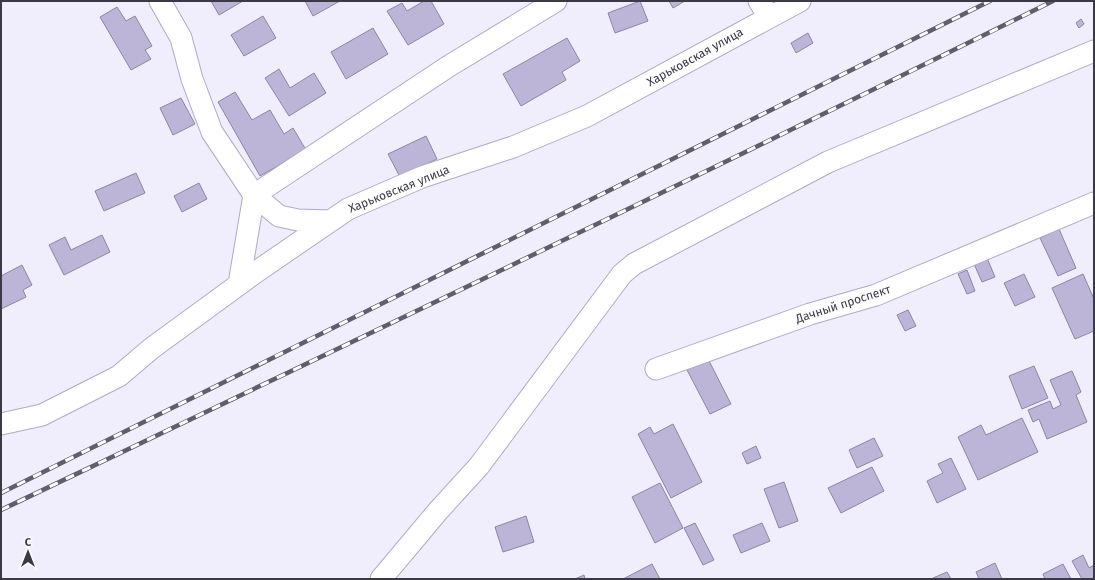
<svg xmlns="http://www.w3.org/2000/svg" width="1095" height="580" font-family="'Fira Sans',sans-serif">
<rect width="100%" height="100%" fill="#f0edfc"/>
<path fill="#bdb5d7" stroke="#8c85a4" d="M211 1H243L219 15Z
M305 1H340L313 16Z
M424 1H431L444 24 408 45 387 11 402 3 407 11Z
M640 1 648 21 615 33 608 13Z
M669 1H685L673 8Z
M117 7 126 21 135 16 152 46 145 50 151 59 131 70 100 17Z
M263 16 276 38 244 56 231 35Z
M1081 19 1084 24 1079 28 1076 23Z
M373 28 388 54 346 79 331 52Z
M808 33 813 43 796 53 791 43Z
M567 38 580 61 562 72 566 80 521 106 503 74Z
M279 69 290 88 314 73 326 93 289 116 265 78Z
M235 92 252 120 270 110 284 134 293 128 306 150 260 176 218 102Z
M181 98 195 124 173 135 160 108Z
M426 136 437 159 400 177 388 154Z
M136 173 145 193 104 211 95 191Z
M199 183 207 199 182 212 174 196Z
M1059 229 1076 268 1058 276 1040 238Z
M102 235 110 252 64 275 49 245 65 237 71 250Z
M987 258 995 277 982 282 974 264Z
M22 265 32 285 23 290 26 297 1 309V276Z
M967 270 975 291 967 294 958 274Z
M1024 274 1035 297 1015 306 1004 283Z
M1083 274 1094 299V331L1075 339 1052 288Z
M908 310 916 326 905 331 897 315Z
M707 357 731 404 710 414 686 368Z
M1034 366 1048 398 1022 409 1009 376Z
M1072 371 1081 392 1076 395 1087 422 1047 439 1039 419 1033 422 1028 410 1050 401 1053 409 1061 405 1050 380Z
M1022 418 1038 452 978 480 958 437 981 425 986 435Z
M673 424 702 482 671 498 638 434 650 427 654 434Z
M874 438 883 456 857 468 849 450Z
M756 446 761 458 747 464 742 453Z
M951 458 966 489 937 503 927 481 943 473 938 464Z
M872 467 884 491 841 513 828 488Z
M784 482 798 521 779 528 764 489Z
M660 483 683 528 655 543 632 497Z
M526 516 534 542 503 552 495 527Z
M695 523 714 560 703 565 684 528Z
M762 523 770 541 741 553 733 535Z
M1083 555 1089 568 1094 565V579H1082L1072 561Z
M995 563 1002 579H979L976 572Z
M652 564 660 579H623Z
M1063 564 1071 579H1045L1043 574Z
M947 572 951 579H934L933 578Z
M584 575 585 579H575Z"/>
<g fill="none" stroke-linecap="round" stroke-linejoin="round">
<g stroke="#b0a9cb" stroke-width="23">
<path id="street" d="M160 1 181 38 192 79 212 132 254 195 279 216 298 220 330 221
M759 1 769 17
M254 195 449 66 556 1
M239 284 254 195
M656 369 810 314 876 295 1094 203
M1 424 42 415 119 376 152 348 256 272 348 209 422 177 513 147 587 116 800 1
M381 579 438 511 479 466 622 274 634 264 828 162 1094 51"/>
</g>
<use href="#street" stroke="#fff" stroke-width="21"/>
<g stroke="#605d6c" stroke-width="4.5">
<path id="rail" d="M1 493 990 1
M1 510C352 342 704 174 1053 1"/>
</g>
<use href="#rail" stroke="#fdfdfd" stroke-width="3" stroke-dasharray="9" stroke-linecap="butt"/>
</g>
<g text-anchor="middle" stroke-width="3" stroke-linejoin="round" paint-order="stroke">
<g font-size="12" fill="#3c3947" stroke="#fdfdfd">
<text transform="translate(695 57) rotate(-29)" y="4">Харьковская улица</text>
<text transform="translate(399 189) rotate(-22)" y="4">Харьковская улица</text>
<text transform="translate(843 304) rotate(-18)" y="4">Дачный проспект</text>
</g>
</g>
<rect width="1095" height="580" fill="none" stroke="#3c3947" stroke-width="4"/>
<g transform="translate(28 552)" stroke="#fdfdfd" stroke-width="3" paint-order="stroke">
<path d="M0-3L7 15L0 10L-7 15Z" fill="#3c3947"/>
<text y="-6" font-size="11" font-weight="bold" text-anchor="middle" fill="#3c3947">С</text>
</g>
</svg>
